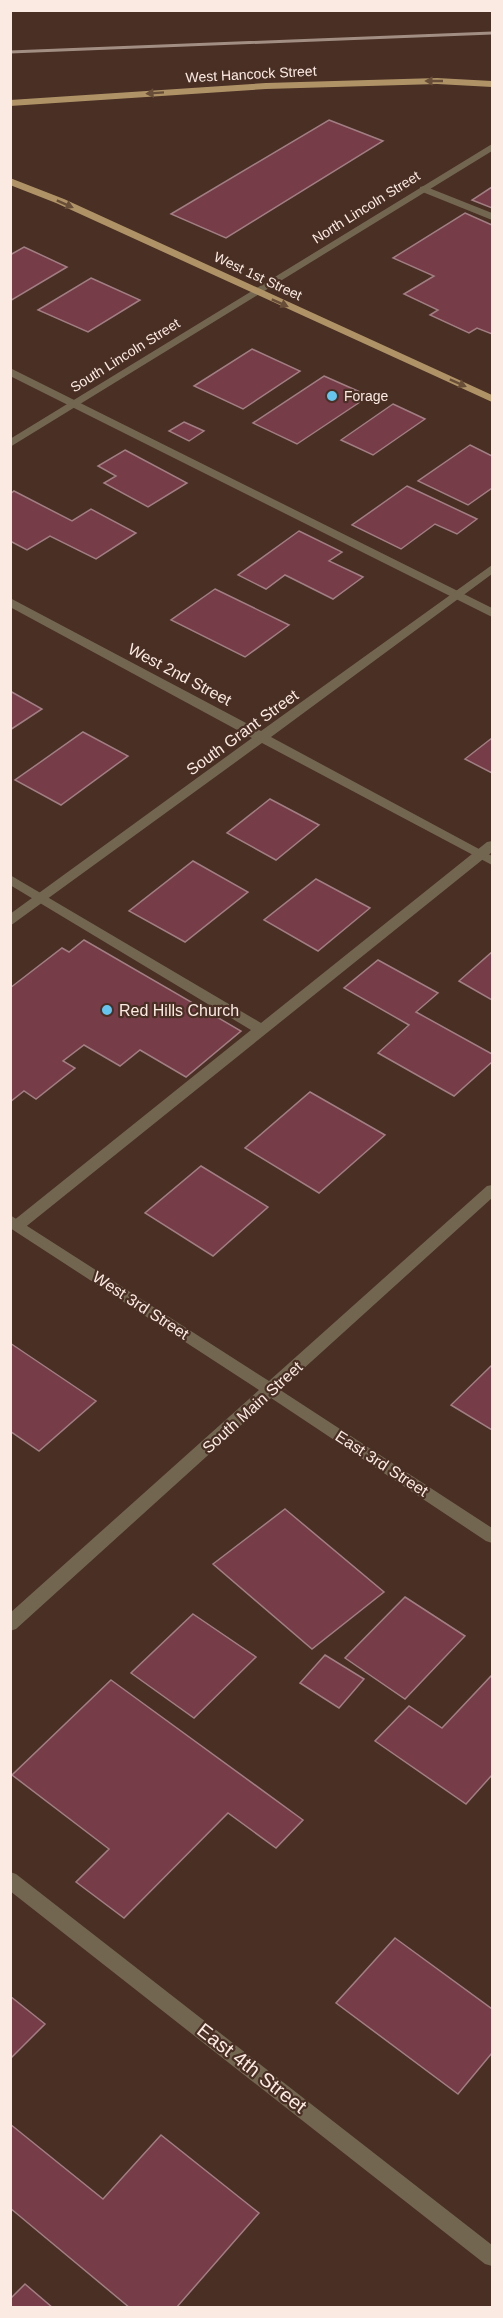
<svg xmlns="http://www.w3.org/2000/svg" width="503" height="2318" font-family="Helvetica,sans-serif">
<rect width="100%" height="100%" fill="#492f24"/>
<path fill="#763c47" stroke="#a17e83" stroke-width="1.5" d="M329 120 383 141 226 238 171 214Z
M492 187V208L472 200Z
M465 213 492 225V334L477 328 469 333 430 315 438 310 404 294 434 276 393 258Z
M24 247 67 267 10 301V255Z
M91 278 140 300 88 332 38 310Z
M252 349 300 371 243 409 194 386Z
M324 376 369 396 297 444 253 423Z
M393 404 425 419 373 455 341 440Z
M184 422 204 431 189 441 169 431Z
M470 445 492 456V488L468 505 418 481Z
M125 450 187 483 148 507 104 483 116 476 98 466Z
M407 486 477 519 457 534 435 524 401 549 352 525Z
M14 491 72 521 91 509 136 533 96 559 50 536 27 550 10 541V494Z
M299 531 342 552 329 561 363 577 333 599 285 575 266 589 238 575Z
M215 589 289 625 245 657 171 620Z
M10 691 42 709 10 730Z
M83 732 128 756 61 805 15 780Z
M492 738V773L465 759Z
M270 799 319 825 276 860 227 833Z
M193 861 248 892 185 942 129 911Z
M316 879 370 908 318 951 264 920Z
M84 940 241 1031 186 1077 140 1050 120 1066 84 1045 63 1061 75 1068 36 1099 24 1091 10 1102V988L62 948 69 952Z
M492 952V1000L459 981Z
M378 960 438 993 416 1012 492 1054V1062L454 1096 378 1053 409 1025 344 988Z
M310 1092 385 1135 319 1193 245 1148Z
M201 1166 268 1207 213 1256 145 1213Z
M10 1343 96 1401 39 1451 10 1431Z
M492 1365V1430L451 1405Z
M285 1509 384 1592 312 1649 213 1564Z
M405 1597 465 1636 405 1699 345 1658Z
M193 1614 256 1657 194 1718 131 1673Z
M325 1655 364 1679 339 1708 300 1683Z
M492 1675V1775L466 1804 375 1741 409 1706 442 1728Z
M111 1680 303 1820 276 1848 228 1813 124 1918 76 1882 109 1849 12 1775Z
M395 1938 492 2009V2053L458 2094 336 2003Z
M10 1996 45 2024 10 2059Z
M10 2124 103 2199 161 2135 259 2213 176 2308H130L10 2208Z
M25 2284 53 2308H10V2299Z"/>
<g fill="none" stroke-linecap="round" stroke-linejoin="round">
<path fill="#736650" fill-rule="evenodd" d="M424 186 492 213V220L420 191V187Z
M10 368 492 608V617L10 376Z
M492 841V852L23 1229H13L10 1225 13 1221 251 1030 10 885V875L261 1023 487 842Z"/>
<path fill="#736650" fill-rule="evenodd" d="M492 144V151L10 447V439Z
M492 565V574L271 737 492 856V865L262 743 10 926V914L252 738 10 607V598L261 731Z
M271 1384 492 1528V1543L486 1541 265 1394 263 1390 265 1386Z
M10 1872 16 1874 492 2245V2266L485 2264 10 1891Z"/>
<path fill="#736650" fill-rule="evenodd" d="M492 1185V1198L16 1629 10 1631V1613L259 1390 10 1228V1215L269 1381 487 1186Z"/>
<path fill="#af9366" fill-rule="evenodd" d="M437 78 492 81V87L437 84 266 89 10 106V100L266 83Z
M10 178 64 199 492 395V402L56 203 10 185Z"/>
<path stroke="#a38e84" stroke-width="3" d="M10 52 492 33"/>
</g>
<defs><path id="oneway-solid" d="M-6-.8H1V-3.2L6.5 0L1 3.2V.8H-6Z" transform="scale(1.5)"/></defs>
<g fill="#684d38">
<use href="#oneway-solid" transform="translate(434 81) rotate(-180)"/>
<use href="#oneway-solid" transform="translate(155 93) rotate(176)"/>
<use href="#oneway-solid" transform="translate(65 204) rotate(24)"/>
<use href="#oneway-solid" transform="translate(280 303) rotate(24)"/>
<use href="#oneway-solid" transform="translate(458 383) rotate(24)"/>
</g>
<g fill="#65c5ee" stroke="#492f24" stroke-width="2">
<circle cx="332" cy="396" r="6"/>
<circle cx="107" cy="1010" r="6"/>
</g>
<g text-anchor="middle" stroke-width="4.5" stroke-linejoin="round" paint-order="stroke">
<g font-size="14" fill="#fbeae2" stroke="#492f24">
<text transform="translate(251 74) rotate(-3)" y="5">West Hancock Street</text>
<text transform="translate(366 207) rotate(-32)" y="5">North Lincoln Street</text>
<text transform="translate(258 276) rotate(25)" y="5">West 1st Street</text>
<text transform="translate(125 355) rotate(-32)" y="5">South Lincoln Street</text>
</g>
<g font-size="14" fill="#fbeae2" stroke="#492f24" text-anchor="start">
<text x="344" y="401">Forage</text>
</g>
<g font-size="16" fill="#fbeae2" stroke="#492f24">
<text transform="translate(180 674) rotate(28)" y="6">West 2nd Street</text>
<text transform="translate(242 732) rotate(-36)" y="6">South Grant Street</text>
<text transform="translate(141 1305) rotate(33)" y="6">West 3rd Street</text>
<text transform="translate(252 1407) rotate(-42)" y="6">South Main Street</text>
<text transform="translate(382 1463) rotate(33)" y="6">East 3rd Street</text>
</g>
<g font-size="16" fill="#fbeae2" stroke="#492f24" text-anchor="start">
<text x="119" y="1016">Red Hills Church</text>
</g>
<g font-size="20" fill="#fbeae2" stroke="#492f24">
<text transform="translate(252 2068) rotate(38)" y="7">East 4th Street</text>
</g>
</g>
<rect width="503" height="2318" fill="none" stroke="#fbeae2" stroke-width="24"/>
</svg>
